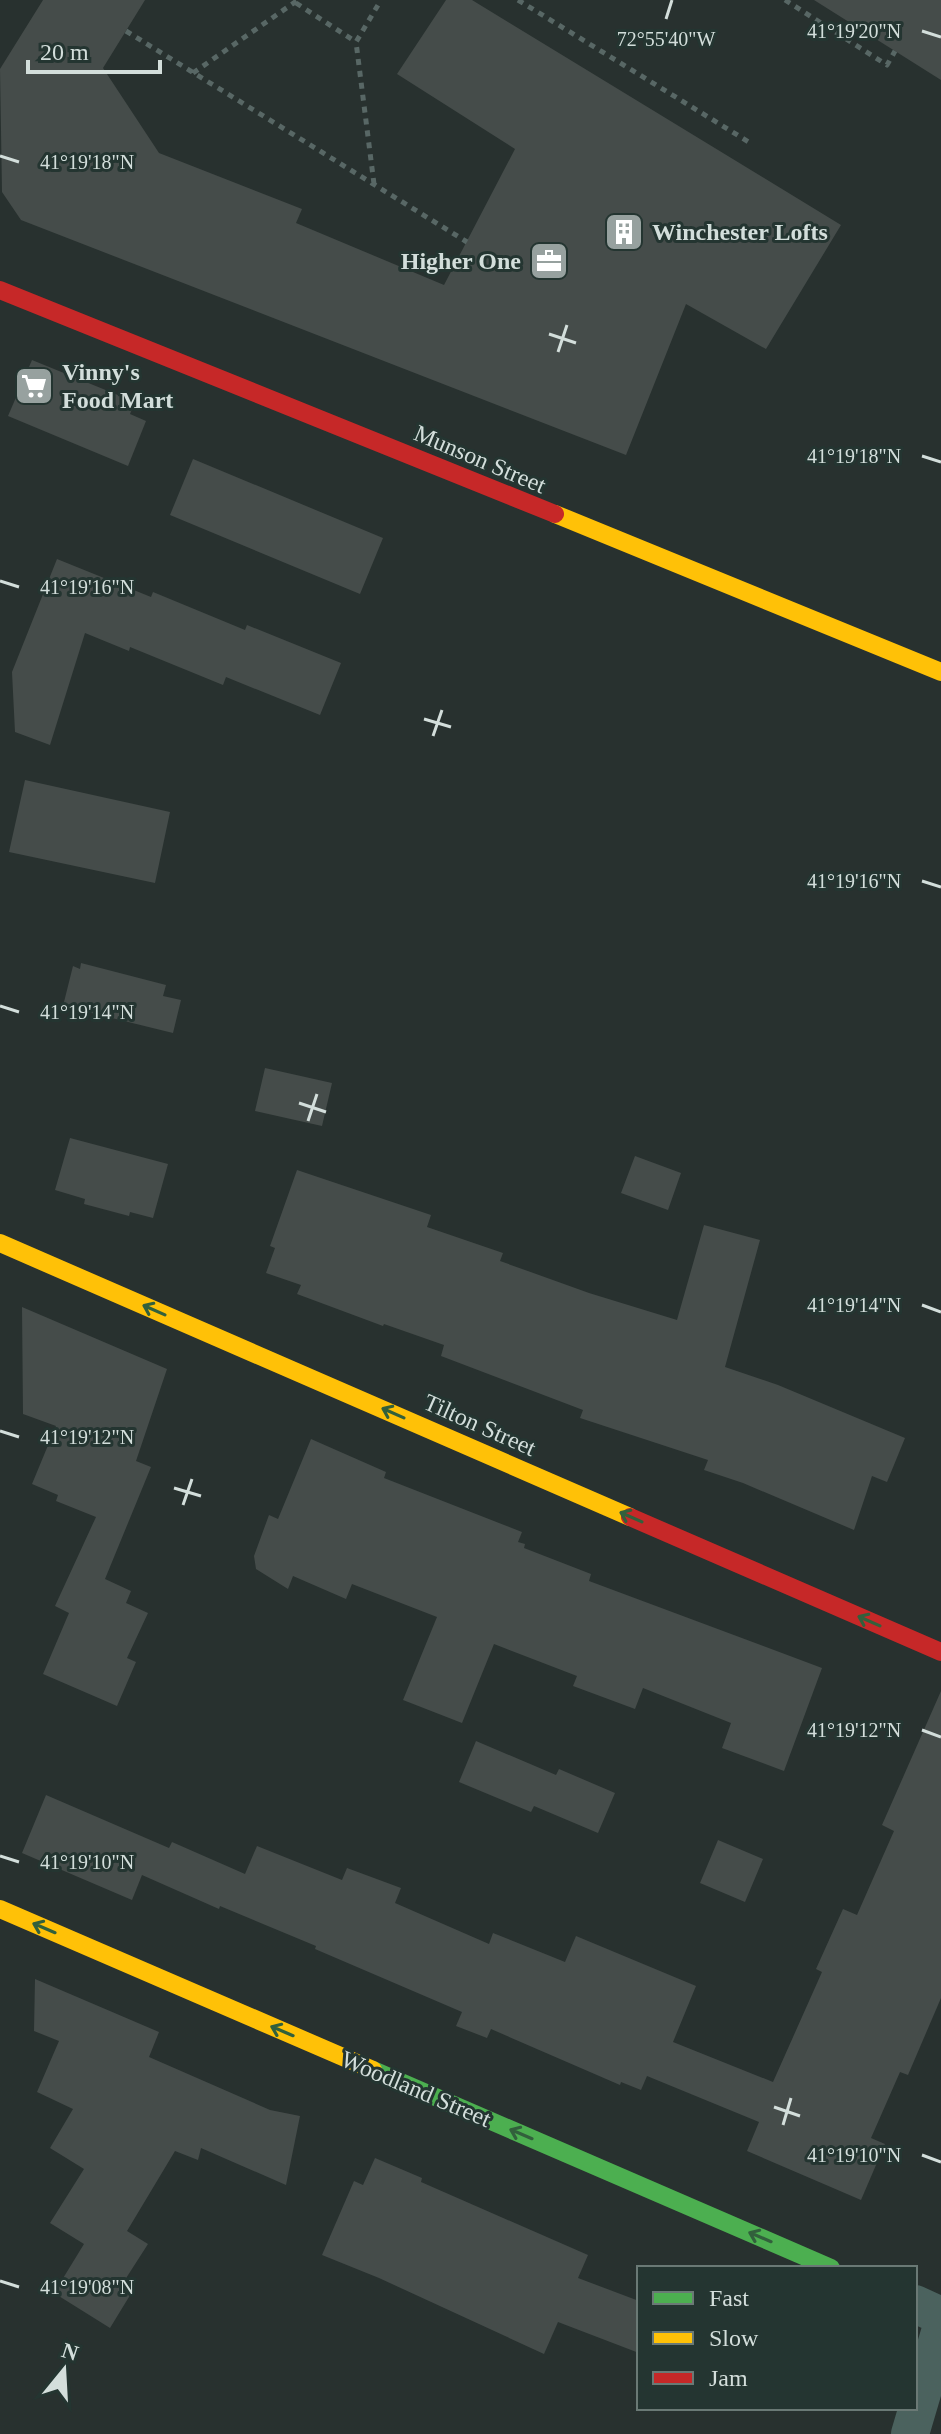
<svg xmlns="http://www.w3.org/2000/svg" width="941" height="2434" font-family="'Times New Roman',serif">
<rect width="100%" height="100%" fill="#28312f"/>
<path fill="#454c4a" d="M43 0H145L103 68 159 153 302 209 296 223 444 285 515 149 397 74 446 0H472L841 225 766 349 686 304 626 455 21 220 2 192 0 69Z
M814 0H941V80Z
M32 360 135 402 130 414 146 421 128 466 8 416Z
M193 459 383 538 360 594 170 515Z
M57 559 151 597 153 592 245 630 247 625 341 663 320 715 226 677 223 685 130 647 129 651 85 633 50 745 15 732 12 672Z
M25 780 170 812 155 883 9 852Z
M81 963 166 985 163 996 181 1000 173 1033 63 1006 73 966 80 969Z
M265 1068 332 1083 322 1126 255 1111Z
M70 1138 168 1164 153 1218 130 1212 129 1216 84 1204 85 1199 55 1190Z
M635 1156 681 1173 668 1210 621 1193Z
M297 1170 431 1215 427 1227 503 1253 500 1261 589 1293 677 1320 704 1225 760 1240 725 1367 778 1385 905 1438 887 1482 872 1476 854 1530 743 1483 704 1470 708 1460 580 1418 583 1410 441 1356 444 1345 384 1324 383 1326 297 1294 301 1285 266 1273 275 1248 270 1246Z
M22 1307 167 1369 136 1461 151 1467 105 1579 131 1591 126 1603 148 1613 127 1658 136 1662 117 1706 43 1674 69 1613 55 1606 96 1517 56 1501 58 1495 32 1484 56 1426 23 1414Z
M311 1439 386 1472 384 1478 522 1532 518 1542 525 1544 524 1548 591 1574 589 1581 822 1668 784 1771 722 1748 731 1723 643 1688 635 1709 573 1686 577 1676 494 1644 462 1723 403 1700 437 1617 352 1584 346 1599 293 1576 288 1589 256 1569 254 1556 269 1515 278 1519Z
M941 1691V1998L908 2075 900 2072 871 2138 885 2144 861 2200 747 2151 759 2122 647 2076 641 2090 621 2082 620 2085 491 2029 487 2038 456 2026 462 2012 315 1949 316 1946 220 1906 219 1909 142 1875 132 1900 22 1853 46 1795 169 1848 172 1842 245 1874 257 1846 342 1880 347 1868 401 1888 395 1903 489 1944 493 1933 565 1962 576 1936 696 1986 673 2042 773 2082 822 1972 816 1969 843 1909 857 1915 894 1831 882 1825Z
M476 1741 556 1775 559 1769 615 1793 598 1833 534 1806 531 1812 459 1782Z
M718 1840 763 1859 745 1902 700 1883Z
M35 1979 159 2032 149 2057 270 2110 300 2116 286 2185 201 2148 198 2160 175 2151 127 2231 148 2244 121 2286 132 2292 110 2328 54 2293 84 2244 50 2223 84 2169 50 2148 73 2109 37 2092 59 2041 34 2031Z
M375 2158 422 2178 421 2182 588 2255 578 2278 639 2301V2353L558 2322 544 2354 379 2278 322 2255 354 2181 363 2185Z"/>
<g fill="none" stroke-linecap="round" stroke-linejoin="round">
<path stroke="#586765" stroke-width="5" stroke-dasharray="6 6" stroke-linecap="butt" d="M518 0 752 144
M785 0 887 65 895 51
M296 3 356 42
M126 31 467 242
M193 73 298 0
M374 184 356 42 381 0"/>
<path stroke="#4b625e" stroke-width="38" d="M915 2304 941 2316
M910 2434 941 2329"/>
<path stroke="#4caf50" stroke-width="18" d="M373 2070 831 2268"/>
<path stroke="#ffc107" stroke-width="18" d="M555 514 941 672
M0 1243 630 1517
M0 1909 373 2070"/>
<path stroke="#c62828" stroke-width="18" d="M0 290 555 514
M630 1517 941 1652"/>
</g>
<defs><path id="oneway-shaft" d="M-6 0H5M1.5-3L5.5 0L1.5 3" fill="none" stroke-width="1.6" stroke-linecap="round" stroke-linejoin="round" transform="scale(2)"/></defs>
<g stroke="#32603c">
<use href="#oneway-shaft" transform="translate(154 1310) rotate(-156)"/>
<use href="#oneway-shaft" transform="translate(393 1413) rotate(-156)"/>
<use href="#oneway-shaft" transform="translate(631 1517) rotate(-156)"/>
<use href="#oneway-shaft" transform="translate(869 1621) rotate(-156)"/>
<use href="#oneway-shaft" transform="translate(44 1928) rotate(-157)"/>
<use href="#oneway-shaft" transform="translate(282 2031) rotate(-157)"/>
<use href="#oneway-shaft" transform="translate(521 2134) rotate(-157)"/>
<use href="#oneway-shaft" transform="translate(760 2237) rotate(-157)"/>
</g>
<path fill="none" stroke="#d3dedb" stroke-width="3" d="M666 19 672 0M922 31 941 37M0 156 19 162M549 334 576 343M558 352 567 325M922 456 941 462M0 581 19 587M424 719 451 727M433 736 442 710M922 881 941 887M0 1006 19 1012M299 1103 326 1112M308 1121 317 1094M922 1305 941 1312M0 1431 19 1437M174 1488 201 1496M183 1505 192 1479M922 1730 941 1737M0 1856 19 1862M774 2107 800 2116M783 2125 791 2098M922 2155 941 2162M0 2281 19 2287"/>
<defs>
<g id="building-square" transform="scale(2)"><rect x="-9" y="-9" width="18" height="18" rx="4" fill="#97a19f" stroke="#243531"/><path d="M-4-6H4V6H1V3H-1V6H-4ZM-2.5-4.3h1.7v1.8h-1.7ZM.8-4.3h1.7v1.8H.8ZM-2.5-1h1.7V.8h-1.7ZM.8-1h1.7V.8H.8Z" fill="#fff"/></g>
<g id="office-square" transform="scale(2)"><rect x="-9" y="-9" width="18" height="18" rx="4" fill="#97a19f" stroke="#243531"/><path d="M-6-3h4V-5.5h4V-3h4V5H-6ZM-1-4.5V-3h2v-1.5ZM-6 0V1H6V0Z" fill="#fff"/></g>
<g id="supermarket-square" transform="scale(2)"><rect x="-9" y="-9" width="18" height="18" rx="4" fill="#97a19f" stroke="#243531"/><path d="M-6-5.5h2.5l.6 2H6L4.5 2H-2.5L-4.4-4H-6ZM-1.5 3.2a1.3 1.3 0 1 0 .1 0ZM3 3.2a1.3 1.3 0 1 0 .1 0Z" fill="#fff"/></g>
</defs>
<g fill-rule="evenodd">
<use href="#building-square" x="624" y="232"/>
<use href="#office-square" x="549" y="261"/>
<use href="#supermarket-square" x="34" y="386"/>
</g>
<g text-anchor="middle" stroke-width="6" stroke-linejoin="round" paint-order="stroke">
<g font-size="24" font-weight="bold" fill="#d3dedb" stroke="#243531" text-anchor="start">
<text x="652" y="240">Winchester Lofts</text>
<text x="521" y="269" text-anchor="end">Higher One</text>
<text x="62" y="380">Vinny's<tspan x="62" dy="28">Food Mart</tspan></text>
</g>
<g font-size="24" fill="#d3dedb" stroke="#243531">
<text transform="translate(480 459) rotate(23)" y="8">Munson Street</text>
<text transform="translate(480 1425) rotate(24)" y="8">Tilton Street</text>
<text transform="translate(416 2089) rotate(23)" y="8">Woodland Street</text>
</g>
</g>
<g font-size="20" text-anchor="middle" fill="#d3dedb" stroke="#243531" stroke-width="6" stroke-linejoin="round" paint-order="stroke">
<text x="854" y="38">41°19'20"N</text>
<text x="666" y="46">72°55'40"W</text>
<text x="87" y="169">41°19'18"N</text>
<text x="854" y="463">41°19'18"N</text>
<text x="87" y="594">41°19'16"N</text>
<text x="854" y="888">41°19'16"N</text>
<text x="87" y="1019">41°19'14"N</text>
<text x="854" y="1312">41°19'14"N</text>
<text x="87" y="1444">41°19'12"N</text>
<text x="854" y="1737">41°19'12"N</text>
<text x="87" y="1869">41°19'10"N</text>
<text x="854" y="2162">41°19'10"N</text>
<text x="87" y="2294">41°19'08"N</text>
</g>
<rect x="637" y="2266" width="280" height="144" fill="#243531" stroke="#6a7975" stroke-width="2"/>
<rect x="653" y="2292" width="40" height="12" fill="#4caf50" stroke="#6a7975" stroke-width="2"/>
<text x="709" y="2306" font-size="24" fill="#d3dedb">Fast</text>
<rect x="653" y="2332" width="40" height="12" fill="#ffc107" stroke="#6a7975" stroke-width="2"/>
<text x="709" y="2346" font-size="24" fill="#d3dedb">Slow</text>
<rect x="653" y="2372" width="40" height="12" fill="#c62828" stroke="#6a7975" stroke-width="2"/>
<text x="709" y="2386" font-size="24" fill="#d3dedb">Jam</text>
<g transform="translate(64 2370) rotate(18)" stroke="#243531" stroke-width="6" paint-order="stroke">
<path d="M0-6L14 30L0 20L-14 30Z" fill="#d3dedb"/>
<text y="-12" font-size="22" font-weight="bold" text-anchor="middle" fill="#d3dedb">N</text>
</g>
<path d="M28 60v12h132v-12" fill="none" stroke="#d3dedb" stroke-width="4"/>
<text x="40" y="60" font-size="24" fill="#d3dedb" stroke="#243531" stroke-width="6" paint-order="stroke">20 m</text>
</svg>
